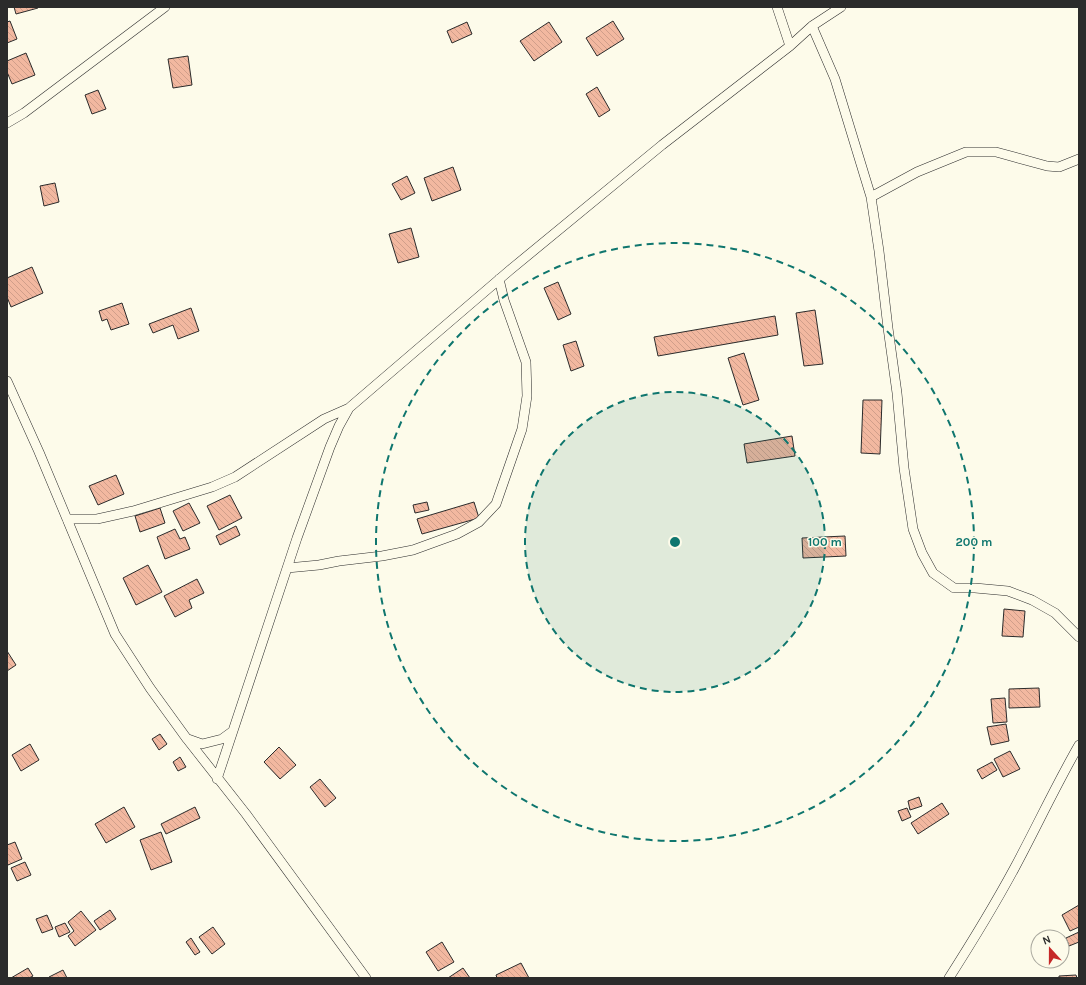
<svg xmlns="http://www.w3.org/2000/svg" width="1086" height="985" font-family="Karla,sans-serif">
<defs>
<pattern id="building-back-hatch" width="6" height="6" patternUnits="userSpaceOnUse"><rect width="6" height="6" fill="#f2b8a0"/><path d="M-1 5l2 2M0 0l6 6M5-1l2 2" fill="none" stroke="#d09e8a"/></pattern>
</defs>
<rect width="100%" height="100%" fill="#fdfbea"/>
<path fill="url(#building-back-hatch)" stroke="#2b2b2b" d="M14 7H38V8L16 14Z
M10 21 17 39 7 43V22Z
M613 21 624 39 597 56 586 38Z
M467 22 472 34 452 43 447 31Z
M549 22 562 42 534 61 520 41Z
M26 53 35 75 12 84 7 72V61Z
M188 56 192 85 173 88 168 59Z
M597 87 610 110 599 117 586 94Z
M98 90 106 109 92 114 85 95Z
M453 167 461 190 432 201 424 178Z
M407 176 415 193 401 200 392 184Z
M55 183 59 202 44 206 40 186Z
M411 228 419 257 398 263 389 234Z
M32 267 43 293 11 307 7 297V278Z
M558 282 571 314 558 320 544 288Z
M122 303 129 324 111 330 107 319 102 321 99 311Z
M191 308 199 331 178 339 173 325 153 333 149 324Z
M815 310 823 364 804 366 796 313Z
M775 316 778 335 658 356 654 337Z
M576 341 584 366 571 371 563 345Z
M744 353 759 400 743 405 728 358Z
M863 400H882L880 454 861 453Z
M792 436 795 456 747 463 744 444Z
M116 475 124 494 98 505 89 486Z
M230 495 242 518 219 530 207 506Z
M427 502 429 510 415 513 413 505Z
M474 502 479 518 422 534 417 519Z
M189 503 200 523 183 531 173 511Z
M160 508 165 523 140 532 135 516Z
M236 526 240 535 220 545 216 536Z
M175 529 180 539 185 537 190 549 165 559 157 537Z
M845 536 846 556 803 558 802 538Z
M148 565 162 592 136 605 123 578Z
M197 579 204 593 189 600 192 608 175 617 164 596Z
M1004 609 1025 611 1023 637 1002 636Z
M7 651 16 665 7 671Z
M1039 688 1040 707 1009 708V689Z
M1005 698 1007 722 993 723 991 699Z
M1006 724 1009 741 991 745 987 727Z
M160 734 167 744 159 750 152 739Z
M30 744 39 760 21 771 12 755Z
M279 747 296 765 280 779 264 762Z
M1010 751 1020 769 1003 777 994 759Z
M180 757 186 767 178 771 173 762Z
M992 762 997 770 982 779 977 770Z
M320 779 336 798 325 807 310 787Z
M919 797 922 806 910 810 908 801Z
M942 803 949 814 918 834 911 823Z
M124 807 135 827 106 843 95 824Z
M195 807 200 818 166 834 161 824Z
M907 808 911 817 902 821 898 811Z
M161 832 172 862 151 870 140 840Z
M15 842 22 859 8 865 7 862V845Z
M25 862 31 875 17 881 11 868Z
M1079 905V927L1070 931 1062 915Z
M110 910 116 919 100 930 94 921Z
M81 911 96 930 75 946 68 936 74 931 68 922Z
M47 915 53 929 42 933 36 919Z
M65 923 70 932 59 937 55 927Z
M213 927 225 944 212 954 199 937Z
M1079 932V942L1069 946 1066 938Z
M191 938 200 952 195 955 186 942Z
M442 942 454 962 438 971 426 952Z
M521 963 529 978H497L496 975Z
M28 968 33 976 29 978H11Z
M463 968 470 978H448Z
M63 970 67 978H50L49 977Z
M1076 975 1077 978H1059V976Z"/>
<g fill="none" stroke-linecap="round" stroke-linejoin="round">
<g stroke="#2b2b2b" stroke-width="10">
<path id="minor" d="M777 7 790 46
M812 26 835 79 871 197 879 251 888 328 897 393 904 468 913 529 922 553 933 573 954 588H975L1008 591 1032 600 1055 613 1079 637
M7 123 24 113 165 7
M871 197 917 172 966 152H996L1047 166 1059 167 1079 159
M7 381 39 452 115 634 150 688 187 739 246 814 366 978
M67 519H97L133 511 212 487 235 477 324 419 349 408
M287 568 319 565 339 561 382 556 413 550 457 534 479 522 496 504 522 429 527 396 526 362 504 300 499 279
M188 739 202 744 222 739 233 731
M217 779 297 538 330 447 339 426 349 408 510 270 662 145 790 46 812 26 841 7
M949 978C972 942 994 906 1014 869 1036 828 1056 785 1079 745"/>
</g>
<use href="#minor" stroke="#fdfbea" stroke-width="9"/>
</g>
<circle cx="675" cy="542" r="150" fill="#0f766e" fill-opacity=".12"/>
<g fill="none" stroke="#0f766e" stroke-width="2" stroke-dasharray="7 5">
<circle cx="675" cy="542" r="150"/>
<circle cx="675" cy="542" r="299"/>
</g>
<circle cx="675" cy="542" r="6" fill="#0f766e" stroke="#fdfbea" stroke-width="2"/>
<g font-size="12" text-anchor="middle" font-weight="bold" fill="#0f766e" stroke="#fdfbea" stroke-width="3" stroke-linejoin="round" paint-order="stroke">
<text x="825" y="546">100 m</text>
<text x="974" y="546">200 m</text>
</g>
<rect width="1086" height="985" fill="none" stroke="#2b2b2b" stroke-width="16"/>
<g transform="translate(1050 949) rotate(339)"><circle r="19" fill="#fdfbea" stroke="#a9a89e"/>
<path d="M0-3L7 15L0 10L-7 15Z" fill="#c62828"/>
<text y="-6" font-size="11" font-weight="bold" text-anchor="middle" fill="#2b2b2b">N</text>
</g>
</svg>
